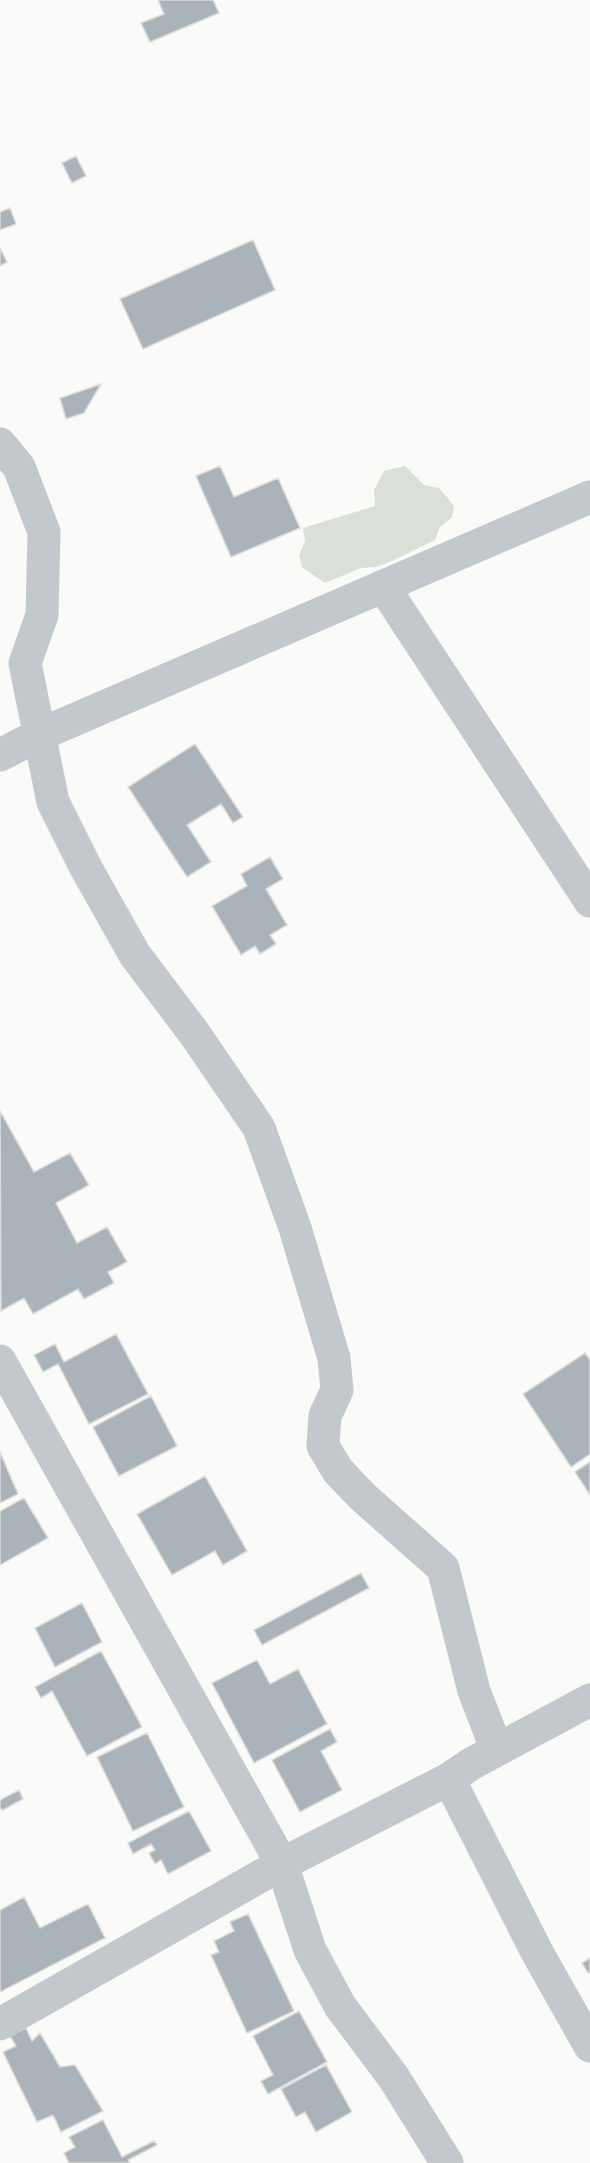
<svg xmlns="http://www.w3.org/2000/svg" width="590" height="2163" font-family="Signika,sans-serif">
<rect width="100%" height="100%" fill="#fafaf8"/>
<path fill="#dadfd7" d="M405 466 424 485 439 488 454 506 452 517 440 527 435 540 392 561 376 567 361 568 325 583 302 567 299 555 305 542 303 528 375 506 374 490 384 471Z"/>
<path fill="#aab3b9" stroke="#dcdcda" stroke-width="1.5" d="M158 0H213L219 13 150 42 141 23 164 14Z
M76 156 86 176 72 183 62 163Z
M10 208 16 224 0 230V212Z
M253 240 275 290 143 349 120 299Z
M0 248 7 262 0 266Z
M101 384 84 413 66 419 60 398Z
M220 466 234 497 278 478 300 528 231 557 196 476Z
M195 744 243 817 233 823 221 804 187 825 211 862 187 877 128 787Z
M270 857 283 879 266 889 287 925 270 935 276 944 260 954 255 946 241 955 212 906 247 886 241 874Z
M0 1111 34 1172 70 1153 89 1185 56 1203 77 1243 107 1227 127 1262 108 1272 114 1283 84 1299 78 1289 33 1314 24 1298 1 1311Z
M116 1334 148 1394 89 1424 58 1364 43 1372 34 1355 55 1344 64 1362Z
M585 1353 590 1360V1454L571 1467 523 1394Z
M151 1396 177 1446 119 1476 93 1427Z
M0 1452 18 1494 0 1503Z
M590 1462V1495L575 1472Z
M205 1476 247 1551 223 1565 215 1551 172 1575 137 1514Z
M24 1498 48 1538 0 1565V1511Z
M361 1573 369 1588 262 1645 254 1630Z
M82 1603 102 1642 55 1667 35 1628Z
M101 1651 142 1727 87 1756 52 1691 41 1698 35 1687Z
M257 1660 270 1684 298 1669 327 1724 254 1763 212 1683Z
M330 1729 337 1742 321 1751 342 1790 300 1812 272 1760Z
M147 1733 184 1807 133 1831 97 1757Z
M19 1790 23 1799 3 1810 0 1808V1800Z
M189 1811 211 1851 168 1874 161 1860 155 1864 149 1853 155 1850 151 1844 133 1854 128 1843Z
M24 1897 40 1928 88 1904 105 1938 0 1992V1910Z
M248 1914 294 2011 247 2033 211 1955 219 1952 214 1941 234 1931 230 1922Z
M590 1958V1972L588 1973 582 1963Z
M299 2011 327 2062 268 2094 261 2081 273 2075 253 2036Z
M26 2028 32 2041 40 2033 60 2067 75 2065 103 2111 61 2132 53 2115 37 2122 3 2052 16 2046 10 2036Z
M326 2065 352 2112 316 2132 305 2112 296 2117 281 2089Z
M103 2120 122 2157 154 2141 157 2145 128 2160 130 2163H69L64 2153 75 2147 69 2137Z"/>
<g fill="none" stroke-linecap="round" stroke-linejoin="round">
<path stroke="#c3c8cc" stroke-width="33" d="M0 444 19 467 44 532 42 615 25 663 53 802 86 868 135 955 194 1033 259 1128 295 1228 334 1358 337 1390 325 1416 323 1446 338 1471 363 1497 443 1568 474 1691 497 1750
M383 586 590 901
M0 755 39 735 590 497
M0 1361 282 1864 310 1950 340 2006 394 2078 447 2163
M449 1779 538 1954 590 2046
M0 2024 282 1864 449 1779 471 1764 590 1700"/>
</g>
</svg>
